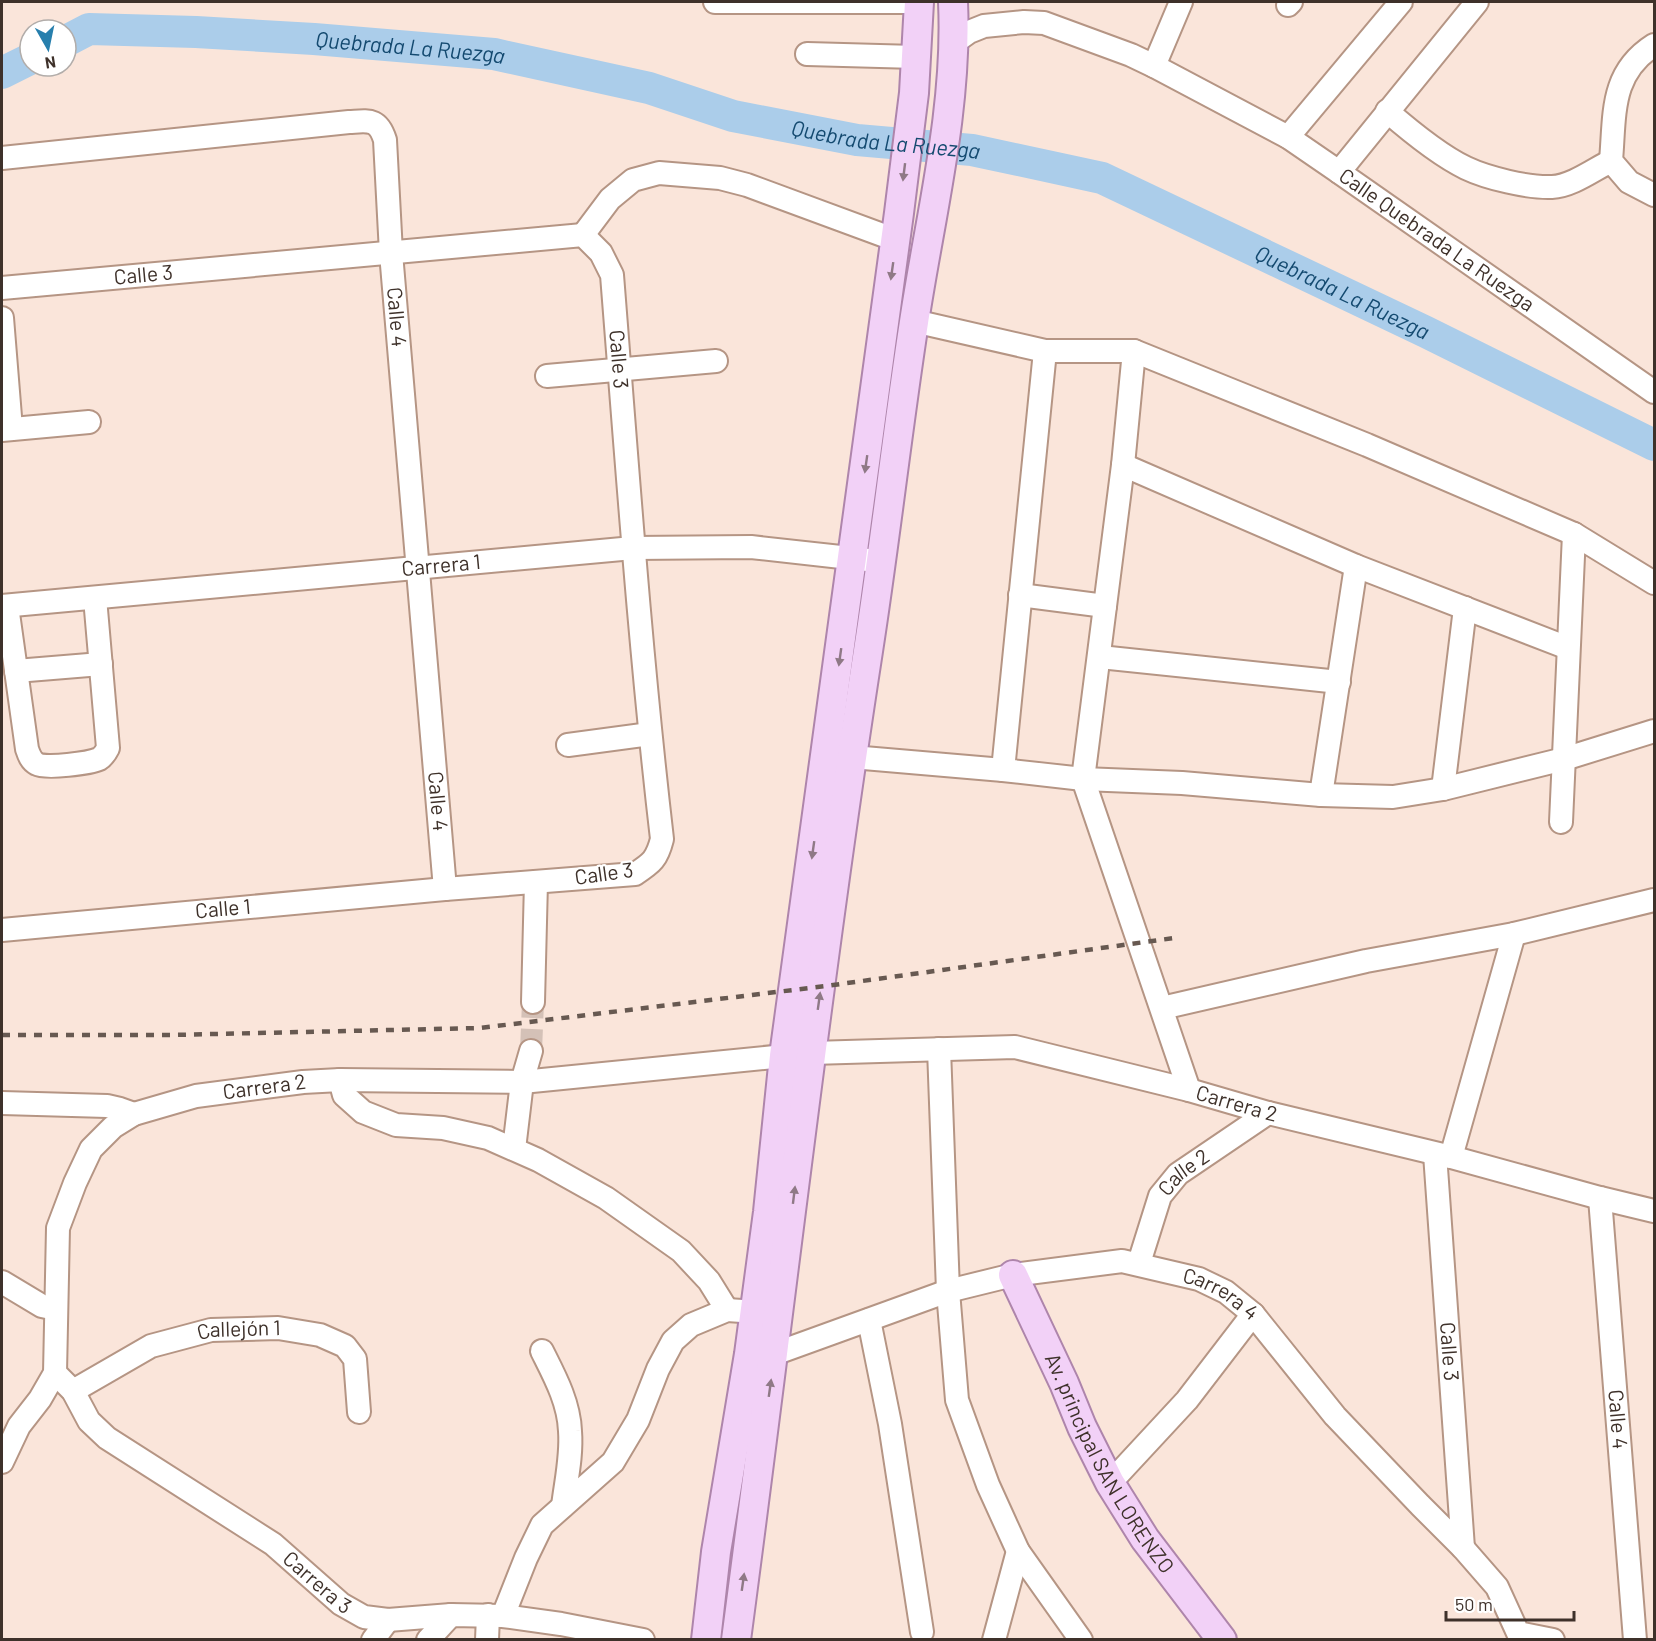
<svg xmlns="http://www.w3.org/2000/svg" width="1656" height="1641" font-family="Barlow,sans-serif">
<rect width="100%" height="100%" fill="#fae5da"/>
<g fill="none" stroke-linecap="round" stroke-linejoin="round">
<g stroke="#abcdea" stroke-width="32">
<path id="s1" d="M66 41 89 29 196 32 314 39 494 54 649 88 733 116 857 140 972 150 1102 178 1426 332 1654 445"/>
<path d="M2 73 30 59"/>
</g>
<path stroke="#d4c1b7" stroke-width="22" stroke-dasharray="22 11" stroke-linecap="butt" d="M531 1051 533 1002"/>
<g stroke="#b59584" stroke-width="26">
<g id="minor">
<path d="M715 2H906"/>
<path id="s2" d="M1477 2 1339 172 1654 392"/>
<path d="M1288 5 1291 2"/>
<path d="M955 42 969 32 984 26 1024 22 1044 23 1131 55 1154 66 1288 137 1339 172"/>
<path d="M1654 45C1610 73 1615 114 1611 161L1629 182 1654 195"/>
<path d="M807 54 916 57"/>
<path d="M1154 66 1181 2"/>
<path d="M1387 111C1410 131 1439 155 1466 168 1487 178 1528 188 1552 187 1572 186 1593 170 1611 161"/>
<path d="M1288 137 1401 2"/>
<path id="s3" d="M2 158 349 122C369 121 378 118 385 140L391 253 445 889"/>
<path d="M583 235 610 199 633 180 659 173 720 178 747 185 896 240"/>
<path id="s4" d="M2 288 583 235 601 253 612 275C627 463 640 651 662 839 657 859 652 863 635 874L445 889 2 930"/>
<path d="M2 318 11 429"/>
<path d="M914 321 1045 351H1134L1367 445 1574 534 1654 583"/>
<path d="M1134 351 1123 465 1083 779 1189 1090"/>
<path d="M547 376 716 361"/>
<path d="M2 430 89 422"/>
<path d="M1123 465 1356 566 1568 648"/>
<path d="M1020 595 1105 606"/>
<path id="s5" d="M2 606 633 548 751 547 868 560"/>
<path d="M7 606 27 749C29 755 31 761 37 764 46 769 90 763 99 759 104 756 106 752 108 748L95 598"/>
<path d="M1100 657 1339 682"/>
<path d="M16 671 101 664"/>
<path d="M568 745 650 734"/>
<path d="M852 757 1003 770 1083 779 1182 783 1321 795 1393 797 1443 789 1564 759 1654 731"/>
<path d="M1003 770 1045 351"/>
<path d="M1443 789 1465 608"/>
<path d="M1321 795 1356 566"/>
<path d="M1561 822 1574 534"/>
<path d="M533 1002 536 882"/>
<path d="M1162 1008 1366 961 1514 934 1654 900"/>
<path d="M939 1049 948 1291 957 1400 988 1485 1018 1551 1081 1640"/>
<path id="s6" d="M812 1053 1015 1047 1189 1090 1268 1113 1451 1157 1600 1198 1654 1211"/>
<path d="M340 1080 344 1095 363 1112 396 1125 443 1128 488 1138 538 1160 606 1198 681 1251 709 1281 727 1310"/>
<path d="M2 1103 107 1106 120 1109 134 1114"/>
<path d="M514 1149 522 1082 531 1051"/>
<path id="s7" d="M1435 1154 1463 1548"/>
<path d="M1451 1157 1514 934"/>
<path id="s8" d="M1600 1198 1635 1640"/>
<path id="s9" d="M1139 1263 1160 1196 1178 1174 1268 1113"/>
<path d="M2 1282 42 1306 56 1309"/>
<path d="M869 1320 890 1424 922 1632"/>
<path d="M542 1351C554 1375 569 1402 570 1431 572 1456 566 1481 563 1506"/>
<path id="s10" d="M759 1356 774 1354 948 1291 1013 1275 1122 1261 1199 1279 1226 1292 1253 1314 1335 1416 1420 1505 1463 1548 1497 1587 1518 1633 1553 1640"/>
<path id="s11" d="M55 1373 73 1391 89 1421 107 1438 273 1544 341 1604 364 1617 388 1620 451 1615 503 1616 561 1624 643 1640"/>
<path id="s12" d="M73 1391 151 1346 211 1330 278 1328 320 1335 345 1346 355 1359 359 1412"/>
<path id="s13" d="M2 1462 19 1426 40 1399 55 1373 58 1228 75 1183 91 1149 113 1127 134 1114 196 1096 303 1082 340 1080 522 1082 784 1056"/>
<path d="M1110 1483 1187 1400 1253 1314"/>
<path d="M503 1616 526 1558 542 1525 613 1462 638 1420 658 1369 673 1341 691 1325 727 1310 742 1311"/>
<path d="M373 1640 388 1620"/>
<path d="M428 1640 451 1615"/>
<path d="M487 1640 488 1615"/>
<path d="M994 1640 1018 1551"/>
</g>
</g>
<g stroke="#ae85ab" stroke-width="32">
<g id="major">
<path id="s14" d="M1013 1275 1064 1383 1082 1427 1110 1483 1145 1539 1222 1640"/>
<path d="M706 1640 716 1552 749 1354 768 1212 784 1056 899 213 914 93 919 2"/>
<path d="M736 1640C780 1310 817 980 868 651 885 542 897 432 914 322 930 216 958 110 953 2"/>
</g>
</g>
<use href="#minor" stroke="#fff" stroke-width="22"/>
<use href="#major" stroke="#f2d1f7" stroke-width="28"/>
<path stroke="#675951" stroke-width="4.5" stroke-dasharray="8 8" stroke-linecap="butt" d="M2 1035H170L480 1028 826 986 1174 938"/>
</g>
<defs><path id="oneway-solid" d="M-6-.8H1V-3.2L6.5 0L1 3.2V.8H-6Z" transform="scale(1.5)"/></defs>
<g fill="#8f7986">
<use href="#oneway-solid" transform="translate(904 172) rotate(97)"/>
<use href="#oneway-solid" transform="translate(892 271) rotate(98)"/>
<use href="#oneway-solid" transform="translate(866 464) rotate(98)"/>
<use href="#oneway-solid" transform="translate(840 657) rotate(98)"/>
<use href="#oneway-solid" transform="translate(813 850) rotate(98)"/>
<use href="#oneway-solid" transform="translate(819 1001) rotate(-82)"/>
<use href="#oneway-solid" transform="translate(794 1195) rotate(-83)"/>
<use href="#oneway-solid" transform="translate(770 1388) rotate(-82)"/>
<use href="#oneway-solid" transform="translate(743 1582) rotate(-82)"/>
</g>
<g text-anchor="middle" stroke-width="4.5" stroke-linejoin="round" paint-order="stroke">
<g font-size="21" fill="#3e312a" stroke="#fff">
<text dy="7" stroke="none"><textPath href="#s2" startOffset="338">Calle Quebrada La Ruezga</textPath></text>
<text dy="7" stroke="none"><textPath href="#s4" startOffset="142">Calle 3</textPath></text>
<text dy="7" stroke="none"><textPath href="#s3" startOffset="572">Calle 4</textPath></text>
<text dy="7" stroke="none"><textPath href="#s4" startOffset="718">Calle 3</textPath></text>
<text dy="7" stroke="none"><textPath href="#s5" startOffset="441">Carrera 1</textPath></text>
<text dy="7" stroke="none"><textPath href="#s3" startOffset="1058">Calle 4</textPath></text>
<text transform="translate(604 874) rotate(-8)" y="7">Calle 3</text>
<text transform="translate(223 909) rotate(-5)" y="7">Calle 1</text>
<text dy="7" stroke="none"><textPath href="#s13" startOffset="524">Carrera 2</textPath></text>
<text dy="7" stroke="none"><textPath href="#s6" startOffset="432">Carrera 2</textPath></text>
<text dy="7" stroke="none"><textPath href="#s9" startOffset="104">Calle 2</textPath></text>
<text dy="7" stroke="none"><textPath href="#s10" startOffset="482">Carrera 4</textPath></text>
<text dy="7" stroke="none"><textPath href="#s12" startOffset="180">Callejón 1</textPath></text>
<text dy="7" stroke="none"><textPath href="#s7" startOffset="198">Calle 3</textPath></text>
<text dy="7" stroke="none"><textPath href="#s8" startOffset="222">Calle 4</textPath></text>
<text dy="7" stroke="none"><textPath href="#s14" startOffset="212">Av. principal SAN LORENZO</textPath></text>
<text dy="7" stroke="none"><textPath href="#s11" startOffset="340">Carrera 3</textPath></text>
</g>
<g font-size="22" font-style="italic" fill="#144a70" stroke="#fff">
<text dy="8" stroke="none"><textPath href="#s1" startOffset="348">Quebrada La Ruezga</textPath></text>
<text dy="8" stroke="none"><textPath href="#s1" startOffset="834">Quebrada La Ruezga</textPath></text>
<text dy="8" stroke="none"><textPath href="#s1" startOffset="1320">Quebrada La Ruezga</textPath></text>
</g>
</g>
<rect width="1656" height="1641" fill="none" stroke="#3e312a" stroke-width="6"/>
<g transform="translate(48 48) rotate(171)"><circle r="28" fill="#ffffff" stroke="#b2adaa" stroke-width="1.5"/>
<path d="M0-4.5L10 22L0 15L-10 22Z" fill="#277fad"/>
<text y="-9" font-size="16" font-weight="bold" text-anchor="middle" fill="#3e312a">N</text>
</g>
<path d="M1446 1611v9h128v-9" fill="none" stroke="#3e312a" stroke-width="3"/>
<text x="1455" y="1611" font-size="18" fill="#3e312a" stroke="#ffffff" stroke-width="4.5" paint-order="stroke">50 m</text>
</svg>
